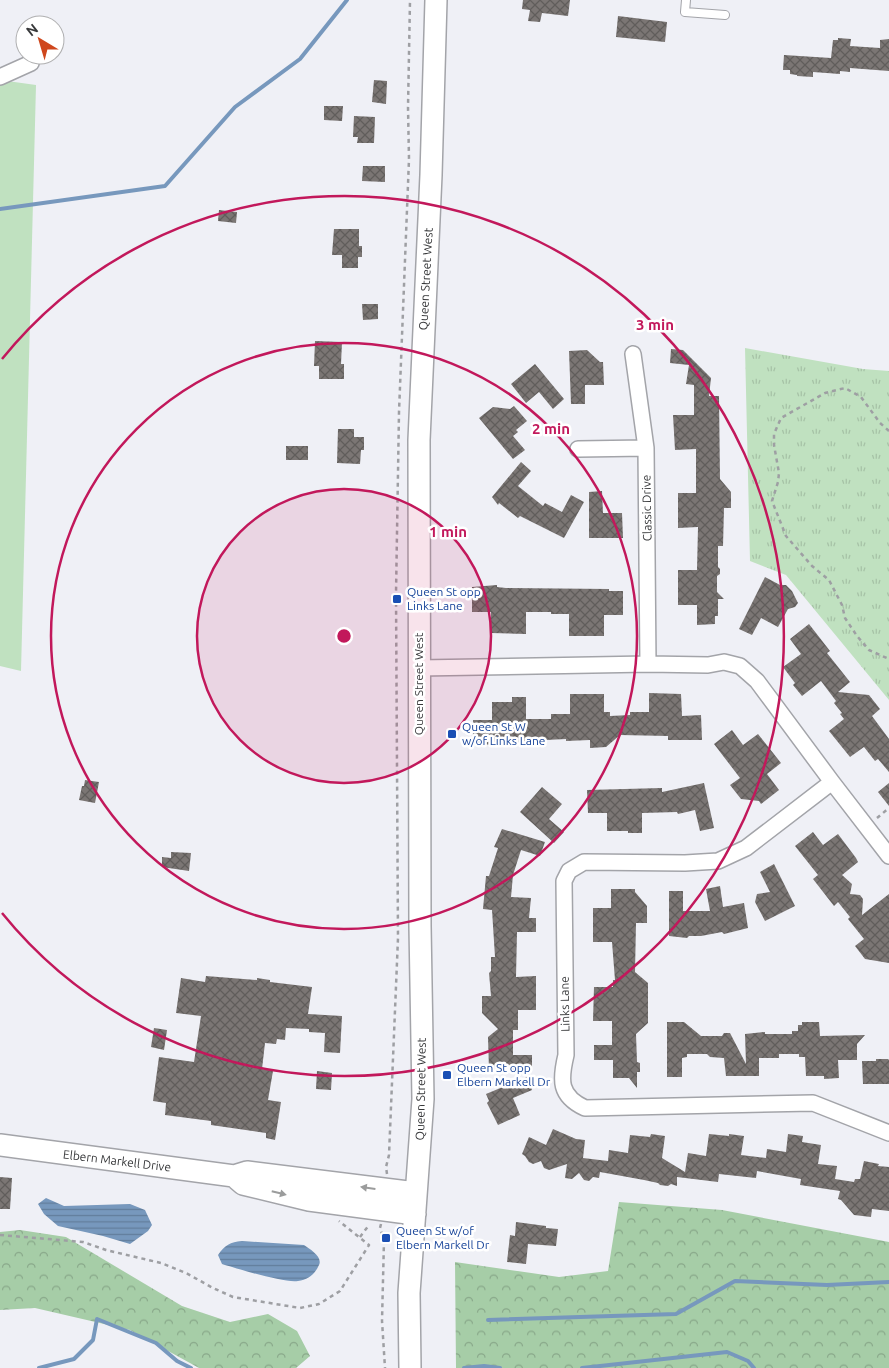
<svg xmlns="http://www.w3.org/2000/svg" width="889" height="1368" font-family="Ubuntu,sans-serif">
<defs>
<pattern id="grass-tufts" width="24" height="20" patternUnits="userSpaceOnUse" patternTransform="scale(1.25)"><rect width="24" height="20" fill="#c0e1c0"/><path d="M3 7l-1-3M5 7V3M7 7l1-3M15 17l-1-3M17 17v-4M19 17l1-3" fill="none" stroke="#a6c2a6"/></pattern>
<pattern id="forest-crowns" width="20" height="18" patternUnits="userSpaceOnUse" patternTransform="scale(1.25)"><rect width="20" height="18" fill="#a6cda7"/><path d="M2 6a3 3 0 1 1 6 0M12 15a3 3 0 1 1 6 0" fill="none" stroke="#88a789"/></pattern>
<pattern id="water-rules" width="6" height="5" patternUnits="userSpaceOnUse" patternTransform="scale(1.25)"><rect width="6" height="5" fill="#7798bd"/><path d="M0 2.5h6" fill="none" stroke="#627d9b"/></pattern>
<pattern id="building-cross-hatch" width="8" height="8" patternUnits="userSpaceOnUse" patternTransform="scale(1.25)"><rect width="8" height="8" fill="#7b7674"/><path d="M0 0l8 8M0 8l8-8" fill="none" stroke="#605d5b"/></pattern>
</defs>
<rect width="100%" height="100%" fill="#eff0f6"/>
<path fill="url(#grass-tufts)" d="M745 348 863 369 889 371V700L786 575 750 561Z"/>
<path fill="url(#forest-crowns)" d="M619 1202 722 1210 889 1242V1368H456L455 1262 559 1277 608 1271Z
M20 1230 66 1237 182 1306 230 1322 268 1314 297 1331 310 1356 296 1368H199L130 1330 35 1308 0 1310V1232Z"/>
<path fill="#c0e1c0" d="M0 80 36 85 21 671 0 666Z"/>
<path fill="url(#water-rules)" d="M46 1198 64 1206 130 1204 145 1210 152 1225 148 1231 130 1244 103 1236 58 1226 44 1214 38 1204Z
M242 1241 304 1245C310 1249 323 1257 319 1265 315 1274 308 1280 298 1281 287 1284 235 1268 222 1264L218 1255C225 1245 230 1242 242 1241Z"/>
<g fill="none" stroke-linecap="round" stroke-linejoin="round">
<path stroke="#7798bd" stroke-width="4" d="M0 209 165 186 235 107 300 59 347 0
M488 1320 676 1314 735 1281 827 1285 889 1282
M39 1368 74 1359 93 1340 97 1319 156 1343 177 1361 191 1368
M464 1368 484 1366 500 1368
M582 1368 727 1352 748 1361 754 1368"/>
</g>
<path fill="url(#building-cross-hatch)" d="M523 0H570L568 16 542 13 540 22 528 21 530 10 522 9Z
M618 16 667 22 665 42 616 37Z
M838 38 851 39 850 46 880 48V40L889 39V71L850 68V72L840 71V74L813 72V77L797 76V75L790 74V70H783L784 55 831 58 833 40H838Z
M374 80 387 81 386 104 372 102Z
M324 106H343L342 121 324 120Z
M354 116 375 117 374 143H357L358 137H353Z
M363 166H385V182L362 181Z
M219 210 237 212 236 223 218 221Z
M334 229H359V246H362V257H358V268H342V255H332Z
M362 304H378V319L363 320Z
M315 341 342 342 341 364H344V379H319V366H314Z
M671 349 683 350 711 378 709 396H719L720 479 731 492V508H724L723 546H718V567L720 569V574L717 576V592L724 599H718V616H715V624L697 625V605H678V570H697L698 527 678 528V493H696V449L675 450 673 415H694V385L686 384 689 365 670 363Z
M587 350 600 362H603L604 385H585V404H571L569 351Z
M535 364 564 399 553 409 539 392 526 403 511 384Z
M514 406 527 421 516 430 518 432 513 436 525 450 513 459 479 418 493 407 510 409Z
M338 429H354V437H364V450H361L360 464 337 463Z
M286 446H308V460H286Z
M521 462 531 471 518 486 543 506 545 503 562 512 571 495 584 502 564 538 520 516 518 518 499 503 498 505 492 497Z
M602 491 603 513H622L623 538H589V492Z
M765 577 780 585H786L792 591 798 603 795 607 788 609 778 627 761 618 752 635 739 629Z
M497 585V587L506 588 609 589V591H623V615H604V636H569V614H551V612H526V634L491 633V612H472V587Z
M809 624 830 651 827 653 850 682 838 692 869 695 880 709 872 716 889 739V772L878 759 875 761 864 747 850 757 829 731 844 719 840 714 842 713 834 703 836 701 821 681 802 696 793 685 795 683 783 667 801 654 790 639Z
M649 693 681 694 682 716 701 715 702 740H668V736L620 735 606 747 590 748V740L566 741V739L546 740V743H499V745L473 744V720H492V702H512V697H526V719H551V714H570V694H604V712H610V716L630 715V712H649Z
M732 730 743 745 758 734 781 763 767 774 779 790 761 804 759 801 741 799 730 785 740 778 714 744Z
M85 780 99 782 95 803 79 800 82 786H84Z
M704 783 714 828 700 831 695 810 678 814 677 812 642 813V833H628V831H607V813H588L587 790 662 788V792Z
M889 783V806L878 792Z
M542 787 562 804 549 819 564 832 554 843 520 812Z
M502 829 545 842 540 856 521 850 513 875 511 897 531 898 529 918H536V932H517L516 977 536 976V1010H518V1030H513V1055H532V1070H489L488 1037 498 1029 482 1013V996H491L489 973 491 971V957H495L492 910 483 909 486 876H489L498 848 494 847Z
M813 832 823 845 838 834 856 858 858 862 842 875 852 884 850 894 860 895 863 899 862 915 889 894V963L865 959 855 946 864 939 848 919 850 917 838 902 834 906 813 879 818 875 795 846Z
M171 852 191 853 189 871 162 867V857L171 858Z
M774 864 795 906 765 921 755 902 757 894 770 892 760 872Z
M720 886 723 907 744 903 748 928 724 934 722 932 701 936H689L687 938 669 936V891H683V911H710L706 889Z
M611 889H635V892L647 906V923H636L635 972 648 983V1023L636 1034 637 1062 640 1063V1072H637V1088L629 1078H613V1060H594V1045H612V1021H593L594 987H613V980H615L612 942H593V908H611Z
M206 976 257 980V978L270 980V982L312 987 308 1014 342 1016 340 1053 324 1052 325 1033 309 1032V1029L286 1028 285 1040 277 1039 276 1044 265 1043 262 1069 273 1071 268 1100 281 1102 275 1140 266 1138V1133L211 1125V1121L165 1115 166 1103 153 1101 159 1057 194 1062 201 1016 176 1013 181 978 205 982Z
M667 1022H684L701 1036H722L724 1033H730L746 1064 745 1034 765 1032V1034H792V1031H798V1025H802V1022H819L820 1036 865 1035 857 1044V1060H838L839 1078 824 1079V1076H806L805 1057H799V1054H779V1058H759V1076H726L724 1058 710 1057 707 1054H687V1057L682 1058V1077H667Z
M154 1028 167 1030 164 1050 151 1047Z
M876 1059H888L889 1060V1084H863L862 1061H876Z
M317 1071 332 1073 331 1090 316 1089Z
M527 1077 532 1090 513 1098 520 1115 498 1125 487 1103 489 1101 486 1094Z
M553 1129 576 1139 585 1140 583 1158 608 1161 609 1150 628 1153 630 1135 650 1137 651 1134 665 1136 662 1158 685 1172 688 1153 706 1156 709 1134 729 1136V1134L744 1136 741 1155 766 1158 767 1149 786 1152 788 1134 803 1136 802 1142 821 1145 818 1164 837 1166 835 1179 854 1182 855 1179H860L864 1161 879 1164 878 1166 889 1167V1211L872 1209 871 1217 854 1215 841 1200 838 1199 840 1191 800 1185 801 1179 757 1171 756 1178 719 1174 718 1182 677 1177V1186L671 1184 668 1186 660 1185 658 1183 644 1180 600 1172 599 1178 593 1177 589 1181 584 1180 579 1173 572 1179 565 1178 567 1164 549 1170 544 1168 541 1161 533 1164 529 1162 525 1156 522 1154 529 1137 546 1145Z
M0 1177 12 1178 10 1209H0Z
M516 1222 546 1226V1228L558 1229 556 1246 528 1244 526 1264 507 1262 510 1235 515 1236Z"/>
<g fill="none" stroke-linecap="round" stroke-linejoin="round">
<g stroke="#a3a4a9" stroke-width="10">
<path id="lane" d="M686 0 685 12 725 15"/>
</g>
<g stroke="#a3a4a9" stroke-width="18">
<path id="street" d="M0 77 31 63
M633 354 646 448 648 664
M578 449 646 448
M419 668 648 664 708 665 724 662 740 666 757 681 832 782 889 856
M832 782 746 848 718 861 685 863 584 862 569 871 564 881 566 1055C560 1080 559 1096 585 1108L813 1103 889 1133"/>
</g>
<g stroke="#a3a4a9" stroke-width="24">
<path id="secondary" d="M0 1145 234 1176 247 1172 416 1193
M236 1178 243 1184 309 1200 415 1214
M410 1368 409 1293 423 1099 420 926 419 440 431 175 436 0"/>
</g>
<path stroke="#9e9fa3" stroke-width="2.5" stroke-dasharray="4 4" stroke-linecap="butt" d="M889 431 880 423 861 397 845 388 825 393 781 418 774 434V445L779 473 778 482 772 501 786 536 812 566 829 580 842 605 845 618 857 636 869 650 889 659
M877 818 889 808
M387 1174 386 1167 389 1155 398 938 396 594 399 412 409 159 408 107 410 0
M381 1224 380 1228 384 1240 382 1321 385 1368
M0 1235 83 1242 106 1250 161 1263 186 1273 213 1288 233 1297 300 1308 319 1304 340 1291 369 1245 339 1221
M360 1237 369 1225"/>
<use href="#lane" stroke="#fff" stroke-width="8"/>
<use href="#street" stroke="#fff" stroke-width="15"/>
<use href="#secondary" stroke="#fff" stroke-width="21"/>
</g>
<defs><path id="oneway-solid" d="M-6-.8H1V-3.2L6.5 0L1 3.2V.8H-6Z" transform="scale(1.25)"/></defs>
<g fill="#9b9c9c">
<use href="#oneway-solid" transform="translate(368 1188) rotate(-172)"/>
<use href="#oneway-solid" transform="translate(279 1193) rotate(14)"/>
</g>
<circle cx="344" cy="636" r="147" fill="#c2185b" fill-opacity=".12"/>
<g fill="none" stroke="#c2185b" stroke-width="2.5">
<circle cx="344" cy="636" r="147"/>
<circle cx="344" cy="636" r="293"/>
<path d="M2 359A440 440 0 1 1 2 913"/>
</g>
<g fill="#1a4fb4" stroke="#fff" stroke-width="2">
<rect x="392" y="594" width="10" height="10" rx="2.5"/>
<rect x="447" y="729" width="10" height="10" rx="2.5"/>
<rect x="442" y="1070" width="10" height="10" rx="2.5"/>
<rect x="381" y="1233" width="10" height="10" rx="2.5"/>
</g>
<g text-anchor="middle" stroke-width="5" stroke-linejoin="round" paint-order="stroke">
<g font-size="12" fill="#37383a" stroke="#fff">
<text transform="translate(426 279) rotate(-87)" y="4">Queen Street West</text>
<text transform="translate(647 508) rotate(-91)" y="4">Classic Drive</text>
<text transform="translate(419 684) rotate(-90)" y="4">Queen Street West</text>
<text transform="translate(565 1004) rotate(-91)" y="4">Links Lane</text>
<text transform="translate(421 1089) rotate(-89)" y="4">Queen Street West</text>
<text transform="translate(117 1161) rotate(7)" y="4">Elbern Markell Drive</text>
</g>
<g font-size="12" fill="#164399" stroke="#fff" text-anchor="start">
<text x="407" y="596">Queen St opp<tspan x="407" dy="14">Links Lane</tspan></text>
<text x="462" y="731">Queen St W<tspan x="462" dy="14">w/of Links Lane</tspan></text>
<text x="457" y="1072">Queen St opp<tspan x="457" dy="14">Elbern Markell Dr</tspan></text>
<text x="396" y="1235">Queen St w/of<tspan x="396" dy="14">Elbern Markell Dr</tspan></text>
</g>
</g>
<circle cx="344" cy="636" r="8" fill="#c2185b" stroke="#fff" stroke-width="2.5"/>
<g font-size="15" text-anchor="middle" font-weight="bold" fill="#c2185b" stroke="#fff" stroke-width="5" stroke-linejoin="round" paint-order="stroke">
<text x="655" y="330">3 min</text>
<text x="551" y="434">2 min</text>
<text x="448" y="537">1 min</text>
</g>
<g transform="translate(40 40) rotate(322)"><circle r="24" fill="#ffffff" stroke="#afafb0"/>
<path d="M0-4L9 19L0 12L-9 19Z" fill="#cf471d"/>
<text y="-8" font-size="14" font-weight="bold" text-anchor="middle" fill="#37383a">N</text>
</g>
</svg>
